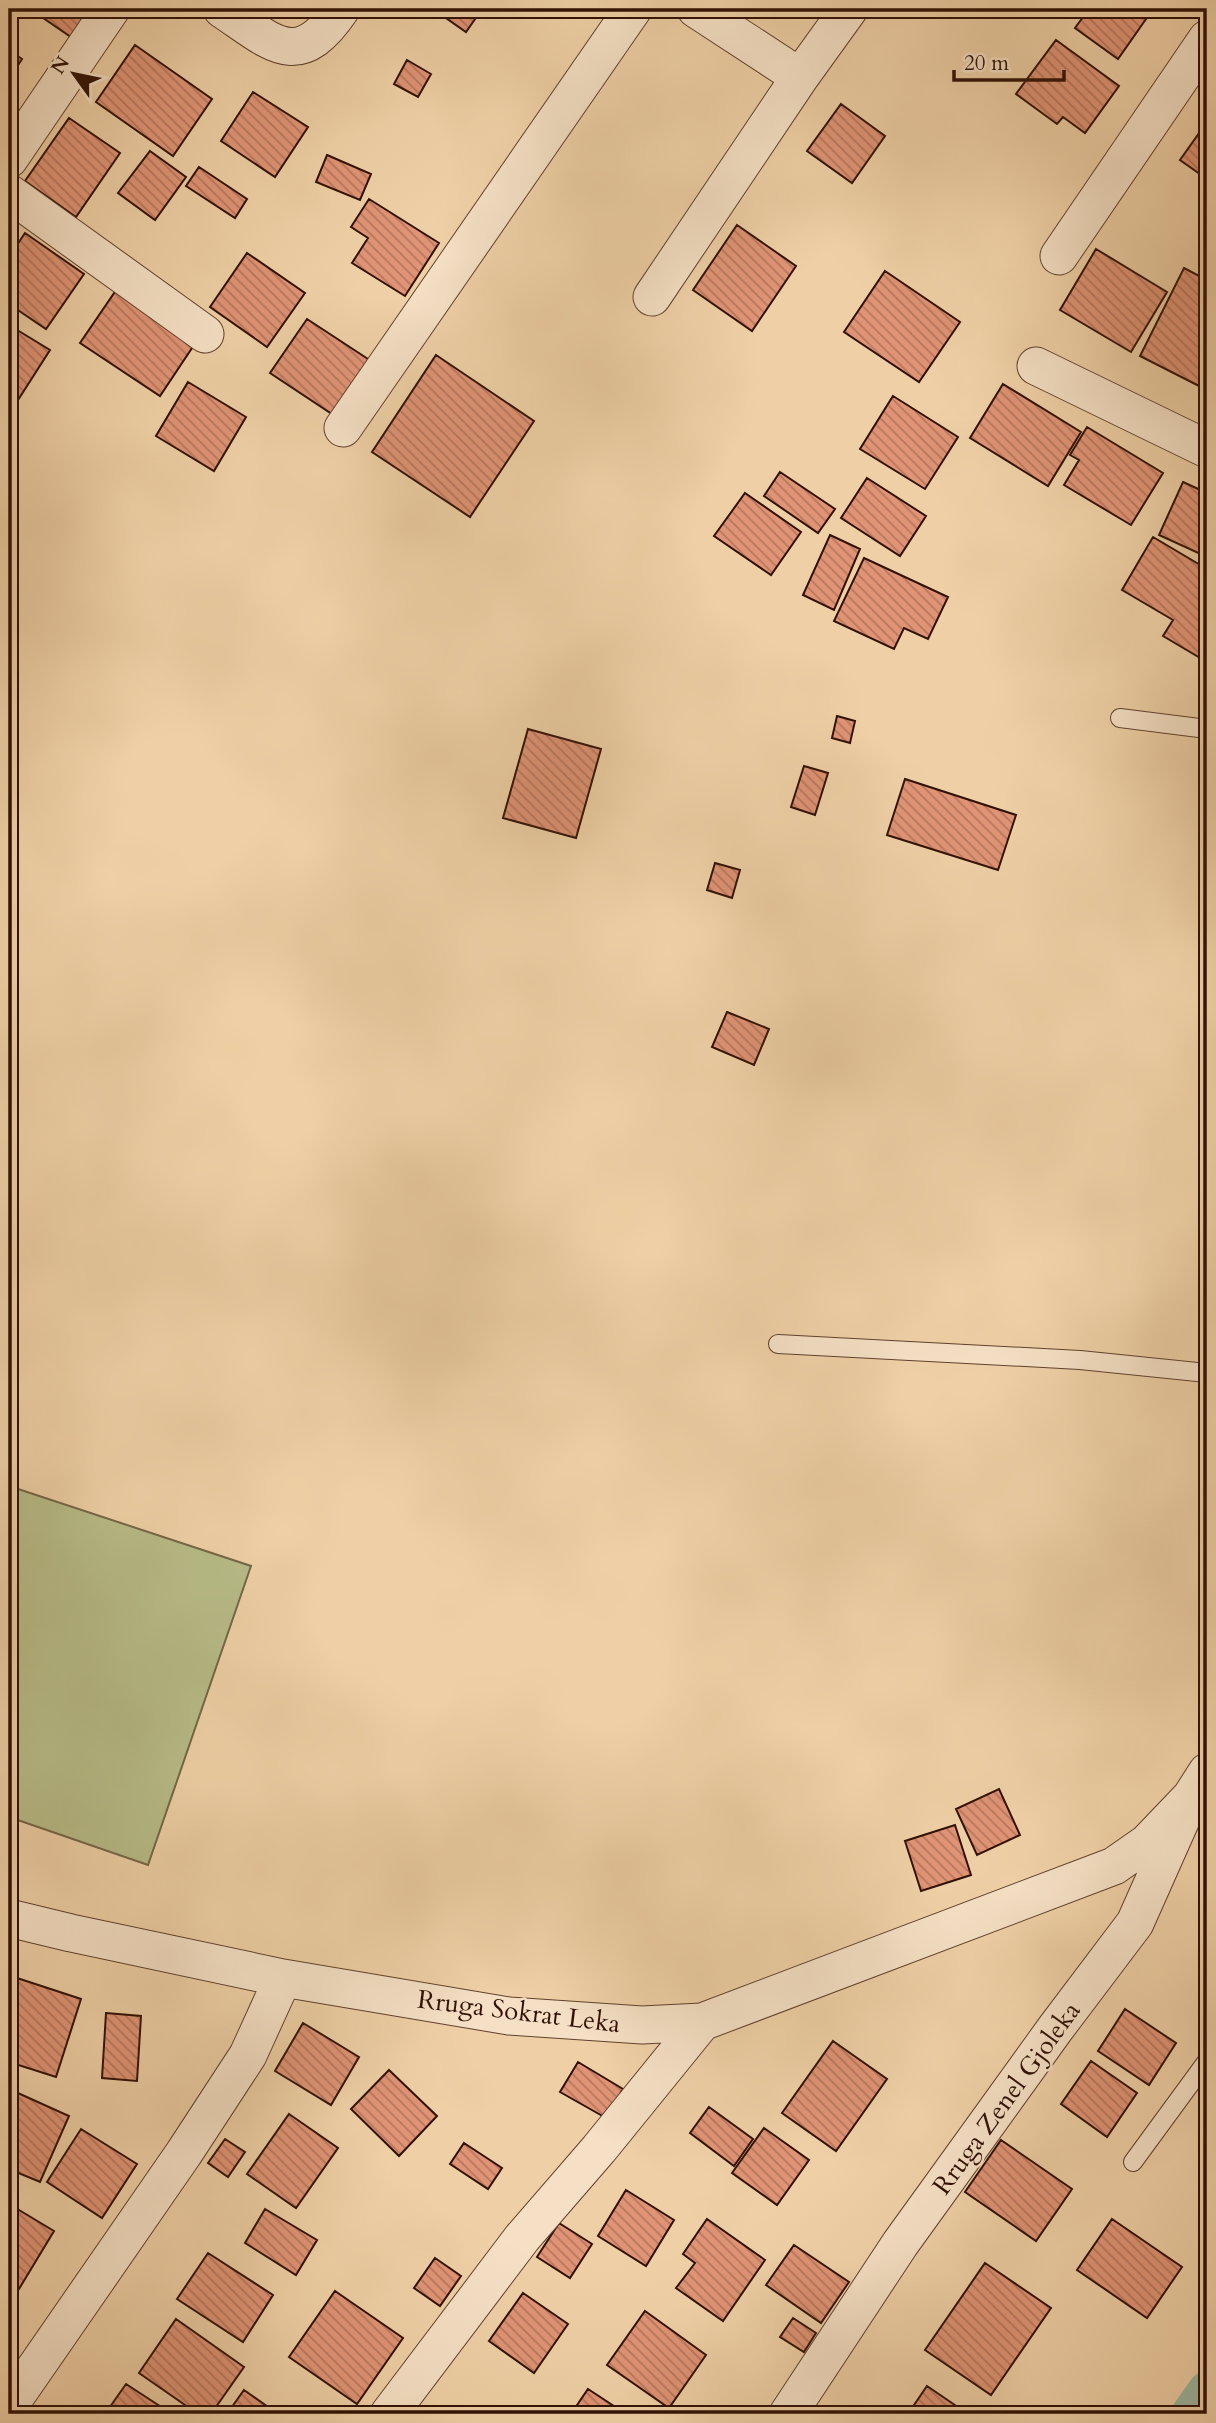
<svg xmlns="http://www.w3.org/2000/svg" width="1216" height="2423" font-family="Cardo,serif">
<defs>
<pattern id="building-back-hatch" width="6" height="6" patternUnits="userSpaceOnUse" patternTransform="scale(1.75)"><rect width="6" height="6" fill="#e09475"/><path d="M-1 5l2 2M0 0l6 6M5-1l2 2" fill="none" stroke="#b6775e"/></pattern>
</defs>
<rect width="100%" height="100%" fill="#efd0a6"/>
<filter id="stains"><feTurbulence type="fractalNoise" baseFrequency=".00286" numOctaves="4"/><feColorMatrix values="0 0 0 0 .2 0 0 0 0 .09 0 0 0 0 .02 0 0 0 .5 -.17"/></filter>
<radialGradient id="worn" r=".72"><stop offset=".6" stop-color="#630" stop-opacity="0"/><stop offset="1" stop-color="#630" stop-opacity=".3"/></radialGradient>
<path fill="#b7bc88" stroke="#746646" stroke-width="2" d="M9 1486 251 1566 148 1865 9 1817Z"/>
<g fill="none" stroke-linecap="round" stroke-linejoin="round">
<path stroke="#9bb7a2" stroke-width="38" d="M1190 2414 1207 2390"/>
</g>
<path fill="url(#building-back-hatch)" stroke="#311105" stroke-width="2" d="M30 9H91L71 37Z
M433 9H482L466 32Z
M1089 9H1153L1118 59 1075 28Z
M1056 40 1119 86 1085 133 1063 117 1057 124 1016 94Z
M135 45 212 99 173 156 96 102Z
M9 50 22 59 9 79Z
M407 60 431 74 418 97 394 84Z
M253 92 308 127 275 177 221 141Z
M841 104 885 136 852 183 807 151Z
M69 118 120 153 76 217 25 181Z
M1207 122V179L1180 160Z
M150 151 186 177 155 220 118 193Z
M327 155 371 174 360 200 316 182Z
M199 167 247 199 235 218 186 186Z
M369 199 439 243 405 296 352 263 368 238 351 227Z
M737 225 796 266 752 331 693 290Z
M25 233 84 274 46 329 9 304V257Z
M1096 249 1167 292 1131 352 1060 310Z
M247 253 305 293 267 347 210 307Z
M1184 268 1207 280V390L1140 356Z
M885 271 960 322 919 382 844 332Z
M121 283 200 336 160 396 80 343Z
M307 319 371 361 335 416 270 373Z
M9 325 50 350 9 414Z
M436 355 534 421 470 517 372 452Z
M188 382 246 417 214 471 156 436Z
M1003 384 1081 432 1048 486 970 438Z
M893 396 958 437 925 489 860 449Z
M1087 427 1163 473 1131 525 1064 485 1079 460 1070 455Z
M780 472 835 509 818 533 764 496Z
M867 478 926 516 900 556 841 518Z
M1183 482 1207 493V557L1159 535Z
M745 493 801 532 771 575 714 536Z
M830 535 860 549 834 610 803 595Z
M1153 537 1207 569V662L1163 636 1173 620 1122 590Z
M864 558 948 597 928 639 904 628 894 649 834 621Z
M837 716 855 721 850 743 832 738Z
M528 729 601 749 576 838 503 818Z
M804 766 828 773 815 815 791 807Z
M905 779 1016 815 998 870 887 835Z
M715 863 740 870 732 898 707 890Z
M727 1012 769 1029 754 1065 712 1047Z
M999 1789 1020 1835 977 1855 956 1809Z
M955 1825 971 1875 921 1891 905 1841Z
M14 1977 81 1999 56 2077 9 2062V1992Z
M1125 2009 1176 2043 1149 2085 1098 2051Z
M106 2013 141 2016 137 2081 102 2078Z
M303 2023 359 2057 331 2105 275 2071Z
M833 2041 887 2079 836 2151 782 2113Z
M1091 2061 1137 2093 1107 2137 1061 2104Z
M578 2062 623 2089 606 2118 560 2092Z
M389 2070 437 2116 399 2156 351 2109Z
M9 2089 69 2116 40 2182 9 2169Z
M709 2107 753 2139 734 2166 690 2133Z
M289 2114 338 2148 296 2208 247 2174Z
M764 2128 809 2160 777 2205 732 2173Z
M81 2129 137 2164 102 2218 47 2182Z
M225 2139 245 2152 228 2177 208 2163Z
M1001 2140 1072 2189 1036 2241 965 2192Z
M464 2143 502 2168 488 2189 450 2164Z
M626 2190 674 2220 646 2266 598 2236Z
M9 2204 54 2231 19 2289 9 2283Z
M265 2209 317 2240 296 2275 245 2243Z
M707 2219 765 2260 723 2321 676 2288 695 2263 683 2254Z
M1112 2219 1182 2267 1147 2318 1077 2270Z
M559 2223 592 2244 570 2278 537 2257Z
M794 2245 849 2282 821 2323 766 2285Z
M208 2253 273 2295 243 2342 177 2299Z
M435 2258 461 2276 440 2306 414 2288Z
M985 2263 1051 2308 991 2395 925 2350Z
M335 2291 403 2338 357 2404 289 2357Z
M523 2293 568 2324 534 2373 489 2341Z
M645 2311 706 2355 669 2408 607 2365Z
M793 2318 816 2333 804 2352 780 2337Z
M176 2319 244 2367 211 2414H198L139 2373Z
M126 2384 172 2414H105Z
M927 2386 968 2414H908Z
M588 2389 626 2414H571Z
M244 2390 278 2414H227Z"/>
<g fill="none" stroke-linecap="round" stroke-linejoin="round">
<g stroke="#60412d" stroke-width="20">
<path id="service" d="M1120 718 1207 729
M778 1344 1080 1360 1207 1373
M1133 2162 1207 2061"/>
</g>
<g stroke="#60412d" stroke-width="39">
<path id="minor" d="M222 9C273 43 298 73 341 9
M696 9 800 77
M9 159 111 9
M9 193 205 334
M1059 256 1207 39
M652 297 800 77 849 9
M1036 366 1207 449
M343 428 633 9
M9 1918 71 1933 283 1978 509 2016 642 2025 702 2022 1114 1866 1147 1843 1191 1797
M9 2406 184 2153 248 2055 283 1978
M389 2414 522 2238 599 2149 702 2022
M788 2414 900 2244 1055 2029 1135 1923 1191 1797 1207 1772"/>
</g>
<use href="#service" stroke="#f5e0c5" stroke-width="18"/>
<use href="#minor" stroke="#f5e0c5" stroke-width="37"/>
</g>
<g text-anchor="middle" stroke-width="5" stroke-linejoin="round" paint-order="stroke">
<g font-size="26" fill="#311105" stroke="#f5e0c5">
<text transform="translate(519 2011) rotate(7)" y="9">Rruga Sokrat Leka</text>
<text transform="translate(1006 2098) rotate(-54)" y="9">Rruga Zenel Gjoleka</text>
</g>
</g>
<rect width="1216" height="2423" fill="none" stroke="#efd0a6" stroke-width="35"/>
<rect x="10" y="10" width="1195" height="2402" fill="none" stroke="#311105" stroke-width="3.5"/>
<rect x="18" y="18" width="1181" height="2388" fill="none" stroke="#311105" stroke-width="2"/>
<g transform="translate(74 74) rotate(303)" stroke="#f5e0c5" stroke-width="5" paint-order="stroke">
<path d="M0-5L12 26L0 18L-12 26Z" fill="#311105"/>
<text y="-10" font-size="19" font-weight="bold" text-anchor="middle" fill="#311105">N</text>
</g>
<path d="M954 70v10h110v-10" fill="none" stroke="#311105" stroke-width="3.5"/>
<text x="964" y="70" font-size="21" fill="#311105" stroke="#f5e0c5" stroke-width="5" paint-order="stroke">20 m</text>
<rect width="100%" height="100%" filter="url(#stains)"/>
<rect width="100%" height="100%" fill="url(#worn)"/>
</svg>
